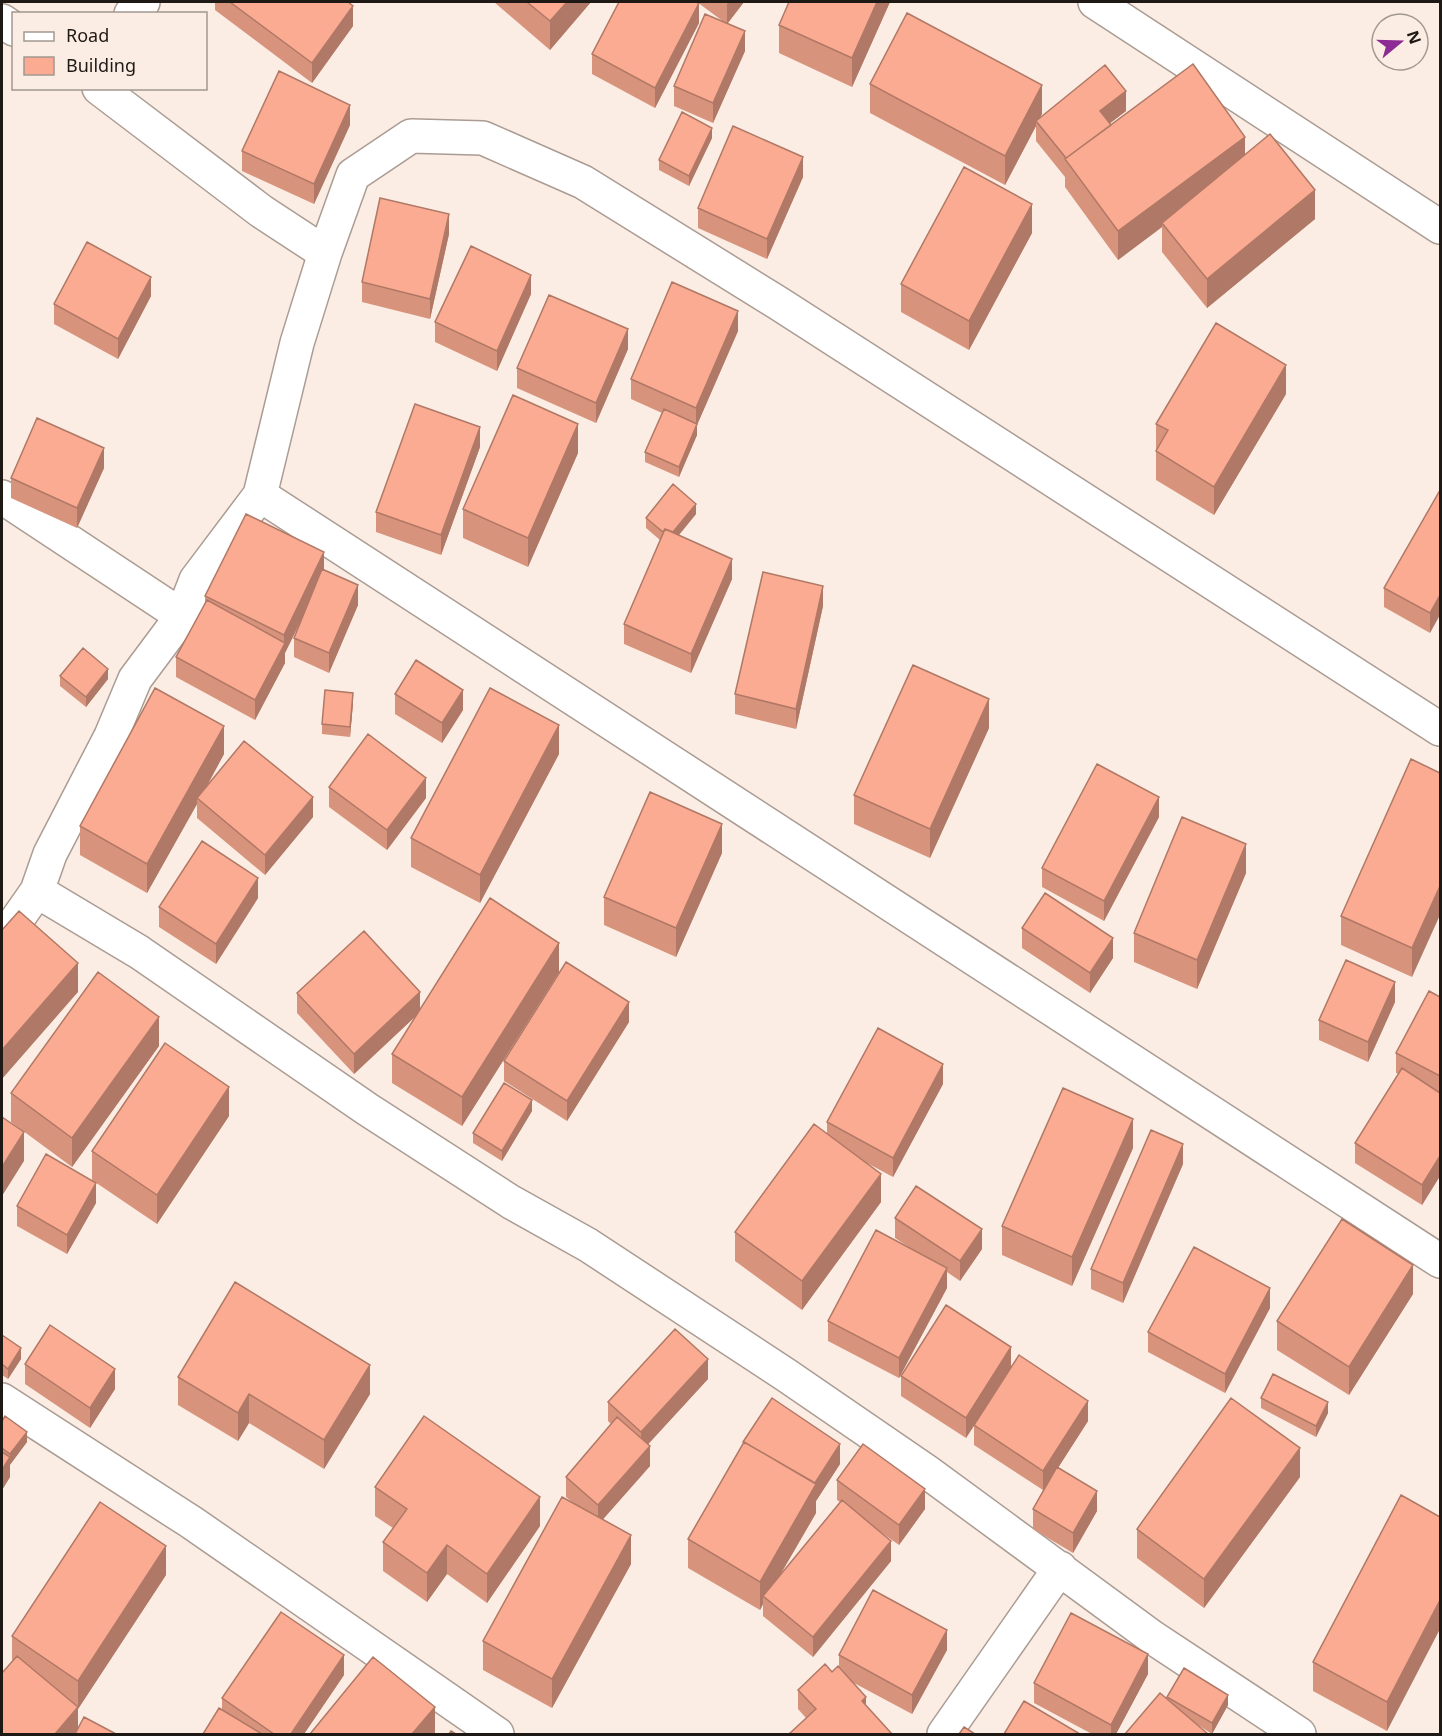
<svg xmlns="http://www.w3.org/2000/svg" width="1442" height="1736" font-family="'Noto Sans',sans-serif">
<rect width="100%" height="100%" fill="#fbede3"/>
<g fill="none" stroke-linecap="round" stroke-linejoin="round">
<g stroke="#aa9c93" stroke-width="36">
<path id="minor" d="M1095 2 1440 227
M131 14 143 2
M2 21 14 29
M325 253 353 175 411 136 483 138 583 182 778 303 1440 729
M260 495 1440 1261
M2 497 182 616
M37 891 139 952 367 1109 511 1202 588 1245 786 1375 926 1471 1152 1637 1299 1734
M2 941 37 891 50 854 111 736 135 679 182 616 196 580 260 495 297 343 325 253 261 211 99 88
M2 1400 191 1522 497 1734
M944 1734 1060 1568"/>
</g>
<use href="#minor" stroke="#fff" stroke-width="33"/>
</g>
<path fill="#d8937d" d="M215 2H348L353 26 312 83 215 10Z
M494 2H591L550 50Z
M697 2H744L728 23 745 51 713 123 674 106V86L724 22Z
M890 2 852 87 779 53V25Z
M699 23 655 108 592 74V54Z
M870 84 1042 114 1040 117 1126 111 1110 123 1111 125 1245 154 1315 219 1207 308 1162 252V227L1118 260 1065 187V177L1036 141V126L1005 185 870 113Z
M350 125 314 204 242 171V151Z
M712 138 689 186 659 170V160Z
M803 177 767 259 698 228V208Z
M1032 233 969 350 901 312V284Z
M449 234 430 319 362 302V282Z
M531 294 497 371 435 342V322Z
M151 296 118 359 54 324V304Z
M738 331 697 425V435L679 477 645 462V452L662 413 631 399V379Z
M628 349 596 423 517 388V368Z
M1286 394 1214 515 1156 480V424Z
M480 447 441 555 376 532V512Z
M578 453 528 567 463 538V509Z
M104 468 77 528 11 498V478Z
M1440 493 1430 633 1384 607V588Z
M696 514 679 535 732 579 691 673 624 644V624L660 540 646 528V518Z
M324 571 358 605 329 673 294 657V638L298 627 285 653V663L255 720 176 677V657L205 604V596Z
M823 606 796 729 735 714V694Z
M60 676 108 679 86 707 60 686Z
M395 694 463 710 442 743 395 714Z
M353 703 350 737 322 734V724Z
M989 728 930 858 854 824V795Z
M224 754 206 788 313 817 265 875 197 818V804L147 893 80 855V826Z
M559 754 480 903 411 867V838Z
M1440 773 1412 977 1341 945V916Z
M329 787 426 798 387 850 329 807Z
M1159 817 1104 921 1042 887V868Z
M722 853 676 957 604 925V897Z
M1246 873 1197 989 1134 962V933Z
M258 898 216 964 159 927V907Z
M1022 928 1113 958 1090 993 1022 948Z
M559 972 462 1126 392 1083V1054L415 1017 354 1074 297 1013V993L420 1009Z
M1440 997V1176L1422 1205 1355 1163V1143L1399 1074 1396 1073V1053Z
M1395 1002 1368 1062 1319 1040V1020Z
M629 1022 567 1121 504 1081V1061Z
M159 1046 72 1167 11 1122V1093Z
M943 1084 893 1177 867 1163 881 1202 802 1310 735 1261V1232L827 1134V1122Z
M532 1111 502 1161 473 1143V1133Z
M229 1116 157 1224 92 1180V1151Z
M1133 1148 1072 1286 1002 1255V1226Z
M1183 1164 1123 1303 1091 1289V1269Z
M96 1203 67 1254 17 1226V1206Z
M895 1218 982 1249 960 1281 947 1272V1288L899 1378 828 1341V1321L913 1250 895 1238Z
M1413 1294 1349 1395 1277 1350V1321Z
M1270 1308 1225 1393 1148 1352V1332Z
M2 1335 21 1359 8 1379 2 1375Z
M25 1364 115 1389 90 1428 25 1384Z
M1011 1367 1088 1421 1058 1468 1097 1511 1073 1553 1033 1529V1509L1043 1490 974 1445V1426L966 1438 901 1396V1376Z
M178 1377 370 1394 324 1469 249 1423 238 1441 178 1405Z
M708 1379 648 1444 650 1466 603 1519 631 1564 552 1708 483 1670V1641L572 1502 566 1497V1477L611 1424 608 1421V1402Z
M1261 1398 1328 1413 1316 1437 1261 1408Z
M2 1421 27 1442 10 1464V1477L2 1490Z
M743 1442 840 1464 816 1501V1513L779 1577 840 1502 837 1500V1480L925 1509 899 1545 872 1526 891 1561 813 1657 763 1616V1604L760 1610 688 1568V1539L743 1444Z
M1300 1477 1204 1608 1137 1558V1529Z
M375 1487 540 1526 487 1603 447 1574 427 1602 383 1571V1542L393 1528 375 1516Z
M1401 1495 1387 1731 1313 1691V1662Z
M166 1575 78 1709V1730L2 1734 12 1661V1636Z
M947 1650 912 1714 854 1683 806 1718 798 1709V1690L832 1672 839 1667V1655Z
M1148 1674 1116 1734H1092L1034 1703V1683Z
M344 1675 304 1734H203L222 1709V1698Z
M1167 1697 1228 1705 1212 1734 1198 1725 1167 1700Z"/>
<path fill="#b07866" d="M567 2H591L550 50V21Z
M729 2H744L727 24V4Z
M877 2H890L852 87V58Z
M699 3V23L655 108V88Z
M353 6V26L312 83V63Z
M745 31V51L713 123V103Z
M1042 85V114L1037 123 1036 121V126L1005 185V156Z
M1126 91V111L1100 131V111Z
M350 105V125L314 204V184Z
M712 128V138L689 186V176Z
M1245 137V165L1162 223V227L1118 260V231Z
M803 157V177L767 259V239Z
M1315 190V219L1207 308V279Z
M1032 204V233L969 350V321Z
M449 214V234L430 319V299Z
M531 275V294L497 371V351Z
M151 277V296L118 359V339Z
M738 311V331L697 425V435L679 477V467L696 428V408Z
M628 329V349L596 423V403Z
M1286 365V394L1214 515V487Z
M578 424V453L528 567V538Z
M480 427V447L441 555V535Z
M104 448V468L77 528V508Z
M696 504V514L669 547V537Z
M324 552V572L285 653V663L255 720V700L284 645V635Z
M732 559V579L691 673V654Z
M358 585V605L329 673V653Z
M823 586V606L796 729V709Z
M1440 595V615L1430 633V613Z
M108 669V679L86 707V697Z
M463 690V710L442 743V723Z
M353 693V703L350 737V727Z
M989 699V728L930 858V829Z
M559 725V754L480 903V875Z
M224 726V754L199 800 197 798V804L147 893V864Z
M426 778V798L387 850V830Z
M313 797V817L265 875V855Z
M1159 797V817L1104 921V901Z
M722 824V853L676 957V928Z
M1246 844V873L1197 989V960Z
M258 878V898L216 964V944Z
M1440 886V915L1412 977V948Z
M1113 938V958L1090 993V973Z
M559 943V972L462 1126V1097Z
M78 963V992L2 1079V1050Z
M1395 982V1002L1368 1062V1042Z
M420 992V1012L354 1074V1054Z
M629 1002V1022L567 1121V1101Z
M159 1017V1046L72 1167V1138Z
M943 1064V1084L893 1177V1158Z
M229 1087V1116L157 1224V1195Z
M532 1100V1111L502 1161V1151Z
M1133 1119V1148L1072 1286V1257Z
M24 1132V1161L2 1196V1167Z
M1183 1144V1164L1123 1303V1283Z
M1440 1156V1176L1422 1205V1185Z
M881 1174V1202L802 1310V1281Z
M96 1183V1203L67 1254V1235Z
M982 1229V1249L960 1281V1261Z
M1413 1265V1294L1349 1395V1367Z
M947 1268V1288L899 1378V1358Z
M1270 1288V1308L1225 1393V1374Z
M1011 1347V1367L966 1438V1418Z
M21 1348V1359L8 1379V1369Z
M708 1359V1379L641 1452V1432Z
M370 1365V1394L324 1469V1440Z
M115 1369V1389L90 1428V1408Z
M249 1394V1423L238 1441V1413Z
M1088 1401V1421L1043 1491V1471Z
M1328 1402V1413L1316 1437V1426Z
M27 1432V1442L10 1465V1454Z
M840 1444V1464L816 1501V1513L766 1599 763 1596V1604L760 1610V1582L812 1487Z
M650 1446V1466L598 1525V1505Z
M1300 1448V1477L1204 1608V1579Z
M10 1457V1477L2 1490V1470Z
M925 1489V1509L899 1545V1525Z
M1097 1491V1511L1073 1553V1533Z
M540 1497V1526L487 1603V1574Z
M631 1535V1564L552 1708V1679Z
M891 1541V1561L813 1657V1637Z
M447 1545V1574L427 1602V1573Z
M166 1546V1575L78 1709V1734H55L78 1707V1681Z
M1440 1600V1629L1387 1731V1702Z
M947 1630V1650L912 1714V1695Z
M1148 1654V1674L1116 1734H1111V1725Z
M344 1655V1675L304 1734H291Z
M1228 1695V1705L1212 1734V1723Z
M866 1697V1717L862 1701Z
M435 1707V1734H412Z"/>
<path fill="#fbab91" stroke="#b07866" stroke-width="1.5" d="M230 2H348L353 6 312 63Z
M527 2H567L550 21Z
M619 2H695L699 3 655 88 592 54Z
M789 2H877L852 58 779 25Z
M907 13 1042 85 1005 156 870 84Z
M705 14 745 31 713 103 674 86Z
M1193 64 1245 137 1118 231 1065 159Z
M1105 65 1126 91 1100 111 1111 125 1066 158 1036 121Z
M279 71 350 105 314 184 242 151Z
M682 112 712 128 689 176 659 160Z
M733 126 803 157 767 239 698 208Z
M1270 134 1315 190 1207 279 1162 223Z
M964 167 1032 204 969 321 901 284Z
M380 198 449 214 430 299 362 282Z
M87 242 151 277 118 339 54 304Z
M471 246 531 275 497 351 435 322Z
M672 282 738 311 696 408 631 379Z
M549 295 628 329 596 403 517 368Z
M1216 323 1286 365 1214 487 1156 451 1168 430 1156 424Z
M513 395 578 424 528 538 463 509Z
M415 404 480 427 441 535 376 512Z
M664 409 697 424 679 467 645 452Z
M37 418 104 448 77 508 11 478Z
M673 484 696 504 673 532 665 529 663 532 646 518Z
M1439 492 1440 493V595L1430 613 1384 588Z
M246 514 324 552 284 635 205 596Z
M665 529 732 559 691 654 624 624Z
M322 569 358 585 329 653 294 638Z
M763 572 823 586 796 709 735 694Z
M207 600 285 643 255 700 176 657Z
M83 648 108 669 86 697 60 676Z
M416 660 463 690 442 723 395 694Z
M913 665 989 699 930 829 854 795Z
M155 688 224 726 147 864 80 826Z
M490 688 559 725 480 875 411 838Z
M325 690 353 693 350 727 322 724Z
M368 734 426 778 387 830 329 787Z
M244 741 313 797 265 855 197 798Z
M1411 759 1440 773V886L1412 948 1341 916Z
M1097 764 1159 797 1104 901 1042 868Z
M650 792 722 824 676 928 604 897Z
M1182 817 1246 844 1197 960 1134 933Z
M202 841 258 878 216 944 159 907Z
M1045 893 1113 938 1090 973 1022 928Z
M490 898 559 943 462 1097 392 1054Z
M19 911 78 963 2 1050V930Z
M364 931 420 992 354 1054 297 993Z
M1346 960 1395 982 1368 1042 1319 1020Z
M566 962 629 1002 567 1101 504 1061Z
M98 972 159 1017 72 1138 11 1093Z
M1429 991 1440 997V1076L1396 1053Z
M878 1028 943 1064 893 1158 827 1122Z
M165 1043 229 1087 157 1195 92 1151Z
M1402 1068 1440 1093V1156L1422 1185 1355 1143Z
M504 1083 532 1100 502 1151 473 1133Z
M1063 1088 1133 1119 1072 1257 1002 1226Z
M2 1117 24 1132 2 1167Z
M814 1124 881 1174 802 1281 735 1232Z
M1151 1130 1183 1144 1123 1283 1091 1269Z
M46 1154 96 1183 67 1235 17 1206Z
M916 1186 982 1229 960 1261 895 1218Z
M1342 1219 1413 1265 1349 1367 1277 1321Z
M876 1230 947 1268 899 1358 828 1321Z
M1194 1247 1270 1288 1225 1374 1148 1332Z
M235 1282 370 1365 324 1440 249 1394 238 1413 178 1377Z
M946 1305 1011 1347 966 1418 901 1376Z
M50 1325 115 1369 90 1408 25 1364Z
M675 1329 708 1359 641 1432 608 1402Z
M2 1335 21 1348 8 1369 2 1364Z
M1019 1355 1088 1401 1043 1471 974 1425Z
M1273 1374 1328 1402 1316 1426 1261 1398Z
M772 1398 840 1444 815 1483 744 1442V1443L743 1442Z
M1231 1398 1300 1448 1204 1579 1137 1529Z
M5 1416 27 1432 10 1454 2 1448V1421Z
M424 1416 540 1497 487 1574 447 1545 427 1573 383 1542 407 1509 375 1487Z
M617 1417 650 1446 598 1505 566 1477Z
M744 1442 816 1484 760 1582 688 1539Z
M863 1444 925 1489 899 1525 837 1480Z
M2 1452 10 1457 2 1470Z
M1057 1467 1097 1491 1073 1533 1033 1509Z
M1401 1495 1440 1517V1600L1387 1702 1313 1662Z
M562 1497 631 1535 552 1679 483 1641Z
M842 1500 891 1541 813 1637 763 1596Z
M100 1502 166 1546 78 1681 12 1636Z
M873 1590 947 1630 912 1695 839 1655Z
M281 1612 344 1655 291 1734H274L222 1698Z
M1071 1613 1148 1654 1111 1725 1034 1683Z
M17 1656 78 1707 55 1734H2V1673Z
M373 1657 435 1707 412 1734H310Z
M825 1664 832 1672 838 1666 866 1697 862 1701 892 1734H789L816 1709 798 1690Z
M1184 1668 1228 1695 1212 1723 1167 1697Z
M1160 1693 1208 1734H1125Z
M1024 1701 1080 1734H1004Z
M219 1708 262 1734H203Z
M84 1717 116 1734H75Z
M964 1727 975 1734H959Z
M451 1731 456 1734H449Z"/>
<rect width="1442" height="1736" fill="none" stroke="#1e1915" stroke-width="6"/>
<rect x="12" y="12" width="195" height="78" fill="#fbede3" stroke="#a39891" stroke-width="1.5"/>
<rect x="24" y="32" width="30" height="9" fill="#ffffff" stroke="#a39891" stroke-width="1.5"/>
<text x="66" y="42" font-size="18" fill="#1e1915">Road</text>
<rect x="24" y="57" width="30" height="18" fill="#fbab91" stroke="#a39891" stroke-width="1.5"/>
<text x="66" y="72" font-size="18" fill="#1e1915">Building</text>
<g transform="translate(1400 42) rotate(71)"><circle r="28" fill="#fbede3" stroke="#a39891" stroke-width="1.5"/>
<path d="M0-4.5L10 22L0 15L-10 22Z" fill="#8c2b93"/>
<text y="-9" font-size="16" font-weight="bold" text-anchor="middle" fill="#1e1915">N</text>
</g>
</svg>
